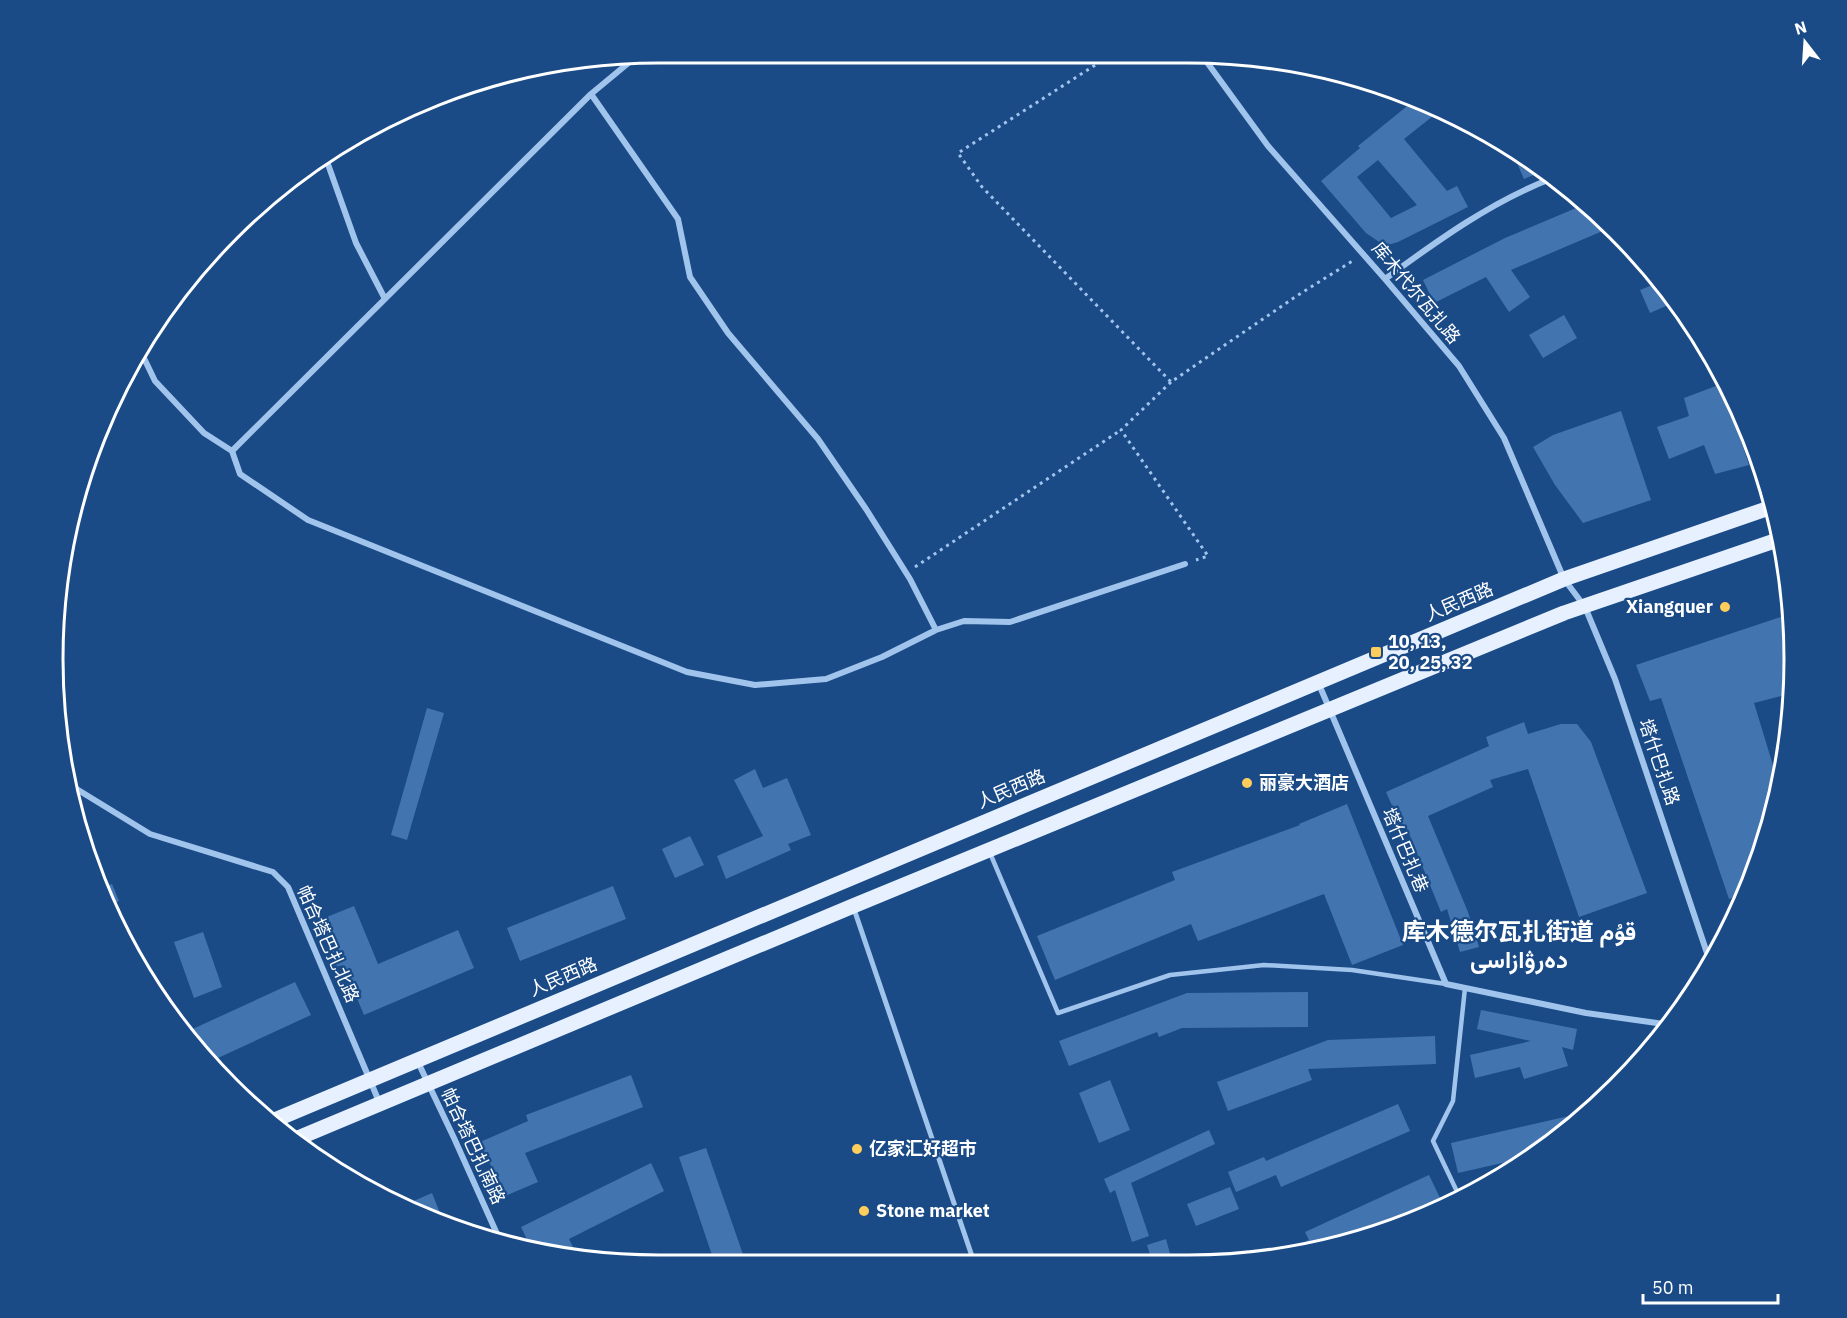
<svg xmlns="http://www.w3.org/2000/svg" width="1847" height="1318" font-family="'IBM Plex Sans',Vazirmatn,'Noto Sans SC',sans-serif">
<rect width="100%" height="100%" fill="#1a4b87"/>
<path fill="#4275b0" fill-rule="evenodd" d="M1417 98 1433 116 1404 139 1447 191 1457 186 1468 207 1398 242 1385 246 1366 233 1321 181 1360 148 1358 146ZM1378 160 1417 205 1391 218 1357 177Z
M1510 147 1535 165 1543 171 1524 179Z
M1588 203 1612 227 1511 270 1530 297 1509 312 1486 277 1434 303 1423 280 1505 238Z
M1660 282 1675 302 1650 313 1640 290Z
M1564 315 1577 338 1543 358 1529 335Z
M1724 383 1750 437 1741 441 1749 465 1715 474 1704 445 1669 459 1657 427 1689 416 1684 398Z
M1621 411 1651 500 1583 523 1555 485 1533 447 1553 435Z
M1790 614 1793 693 1754 703 1779 785 1774 816 1745 893 1729 899 1661 698 1650 701 1636 665Z
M427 708 444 713 407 840 391 835Z
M1524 722 1528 734 1561 724H1577L1591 742 1647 893 1579 917 1528 769 1490 780 1493 787 1428 816 1468 912 1479 947 1460 952 1447 909 1441 912 1406 826 1402 828 1386 792 1489 746 1486 737Z
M755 769 763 788 787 778 811 835 788 844 791 850 726 879 717 856 763 836 734 780Z
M1347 804 1403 945 1352 965 1324 894 1198 941 1191 924 1055 980 1037 936 1175 880 1172 872 1300 825 1299 824Z
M690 836 704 865 675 878 662 849Z
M112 884 119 901 106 907 98 889Z
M613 886 626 919 520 961 507 928Z
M354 906 378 964 458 930 474 968 364 1015 343 965 336 967 317 921Z
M203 932 222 987 194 998 174 942Z
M295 982 311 1015 207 1063 184 1033Z
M1308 992V1027L1182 1028 1159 1037 1157 1032 1069 1066 1059 1041 1187 993Z
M1481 1010 1577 1029 1573 1050 1562 1047 1568 1066 1524 1079 1520 1067 1475 1078 1470 1055 1531 1041 1477 1029Z
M1435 1036 1436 1064 1308 1069 1312 1080 1228 1111 1217 1082 1328 1040Z
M631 1075 643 1107 525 1153 538 1182 505 1196 480 1142 528 1121 526 1115Z
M1110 1080 1130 1130 1099 1143 1079 1093Z
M1398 1104 1410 1131 1281 1187 1276 1175 1236 1192 1228 1172 1264 1157 1266 1161Z
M1591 1111 1524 1158 1458 1173 1451 1143Z
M1209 1130 1215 1144 1131 1183 1149 1236 1132 1242 1115 1190 1110 1193 1104 1179Z
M706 1148 746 1263 715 1264 686 1178 679 1157Z
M651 1163 664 1191 569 1239 578 1257 532 1250 521 1227Z
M1429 1175 1440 1198 1337 1246 1285 1257 1283 1251 1309 1240 1305 1232Z
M1230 1187 1239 1209 1196 1226 1187 1204Z
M432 1193 444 1223 400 1207Z
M1166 1239 1172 1261H1152L1147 1245Z"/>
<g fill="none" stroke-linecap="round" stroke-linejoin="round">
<path stroke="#a1c4ec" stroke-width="3" stroke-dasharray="3 4.5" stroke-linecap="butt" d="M1114 53 958 153 982 187 1171 382 1295 297 1354 260
M1171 382 1121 430 1208 556 1196 560
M915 567 1121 430"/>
<path stroke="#a1c4ec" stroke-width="4.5" d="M990 853 1058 1013 1170 975 1264 965 1352 970 1446 984
M1461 1200 1433 1141 1453 1101 1465 988"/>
<path stroke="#a1c4ec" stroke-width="5" d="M854 909 974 1262"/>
<path stroke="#a1c4ec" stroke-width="6" d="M1201 54 1268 146 1385 279 1459 366 1504 438 1564 579 1585 607 1615 679 1710 962
M591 94 678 219 690 277 728 333 818 439 866 509 910 579 936 630
M324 153 356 243 385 299
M1385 279C1437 241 1492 201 1553 178
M141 352 155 381 204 433 232 451 240 474 308 520 687 672 755 685 826 679 882 657 936 630 964 621 1010 622 1185 564
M232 451 591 94 638 55
M1318 682 1446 984 1586 1013 1671 1025
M70 785 150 834 273 872 288 887 380 1104
M417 1060 454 1138 502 1245"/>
<path stroke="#e6f0ff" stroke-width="15" d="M270 1122 1564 579 1772 507
M291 1141 853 906 1564 613 1780 539"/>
</g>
<g fill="#ffcd5c" stroke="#1a4b87" stroke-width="2">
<circle cx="1725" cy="607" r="6"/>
<rect x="1370" y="646" width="12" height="12" rx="3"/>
<circle cx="1247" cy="783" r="6"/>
<circle cx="857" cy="1149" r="6"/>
<circle cx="864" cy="1211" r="6"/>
</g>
<g text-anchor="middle" stroke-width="4.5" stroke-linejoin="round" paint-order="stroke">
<g font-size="18" fill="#fff" stroke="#1a4b87">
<text transform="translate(1416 293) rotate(50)" y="6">库木代尔瓦扎路</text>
<text transform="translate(1459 602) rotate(-23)" y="6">人民西路</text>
<text transform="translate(1659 762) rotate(71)" y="6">塔什巴扎路</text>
<text transform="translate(1011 789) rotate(-23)" y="6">人民西路</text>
<text transform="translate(1405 850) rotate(67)" y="6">塔什巴扎巷</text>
<text transform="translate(328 944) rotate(66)" y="6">帕合塔巴扎北路</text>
<text transform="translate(563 977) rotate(-23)" y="6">人民西路</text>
<text transform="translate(473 1146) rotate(65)" y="6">帕合塔巴扎南路</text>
</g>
<g font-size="18" font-weight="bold" fill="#fff" stroke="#1a4b87" text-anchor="start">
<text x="1713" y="613" text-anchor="end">Xiangquer</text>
<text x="1388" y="648">10, 13,<tspan x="1388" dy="21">20, 25, 32</tspan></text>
<text x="1259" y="789">丽豪大酒店</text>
<text x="869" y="1155">亿家汇好超市</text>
<text x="876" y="1217">Stone market</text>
</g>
<g font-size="24" font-weight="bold" fill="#fff" stroke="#1a4b87">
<text x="1519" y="940">库木德尔瓦扎街道 قۇم<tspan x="1519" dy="28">دەرۋازاسى</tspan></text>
</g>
</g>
<path d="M0 0H1847V1318H0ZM659 63H1188A596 596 0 0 1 1784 659V659A596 596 0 0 1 1188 1255H659A596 596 0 0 1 63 659V659A596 596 0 0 1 659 63Z" fill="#1a4b87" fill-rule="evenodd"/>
<path fill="none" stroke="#fff" stroke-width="3" d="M659 63H1188A596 596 0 0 1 1784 659V659A596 596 0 0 1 1188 1255H659A596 596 0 0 1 63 659V659A596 596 0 0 1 659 63Z"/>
<g transform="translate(1805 42) rotate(343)" stroke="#1a4b87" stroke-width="4.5" paint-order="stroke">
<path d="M0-4.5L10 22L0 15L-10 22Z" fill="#ffffff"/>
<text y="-9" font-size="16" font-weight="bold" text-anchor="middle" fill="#ffffff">N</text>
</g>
<path d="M1643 1294v9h135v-9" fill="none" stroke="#ffffff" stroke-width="3"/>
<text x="1652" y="1294" font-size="18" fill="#ffffff" stroke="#1a4b87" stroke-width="4.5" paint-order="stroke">50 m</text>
</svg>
